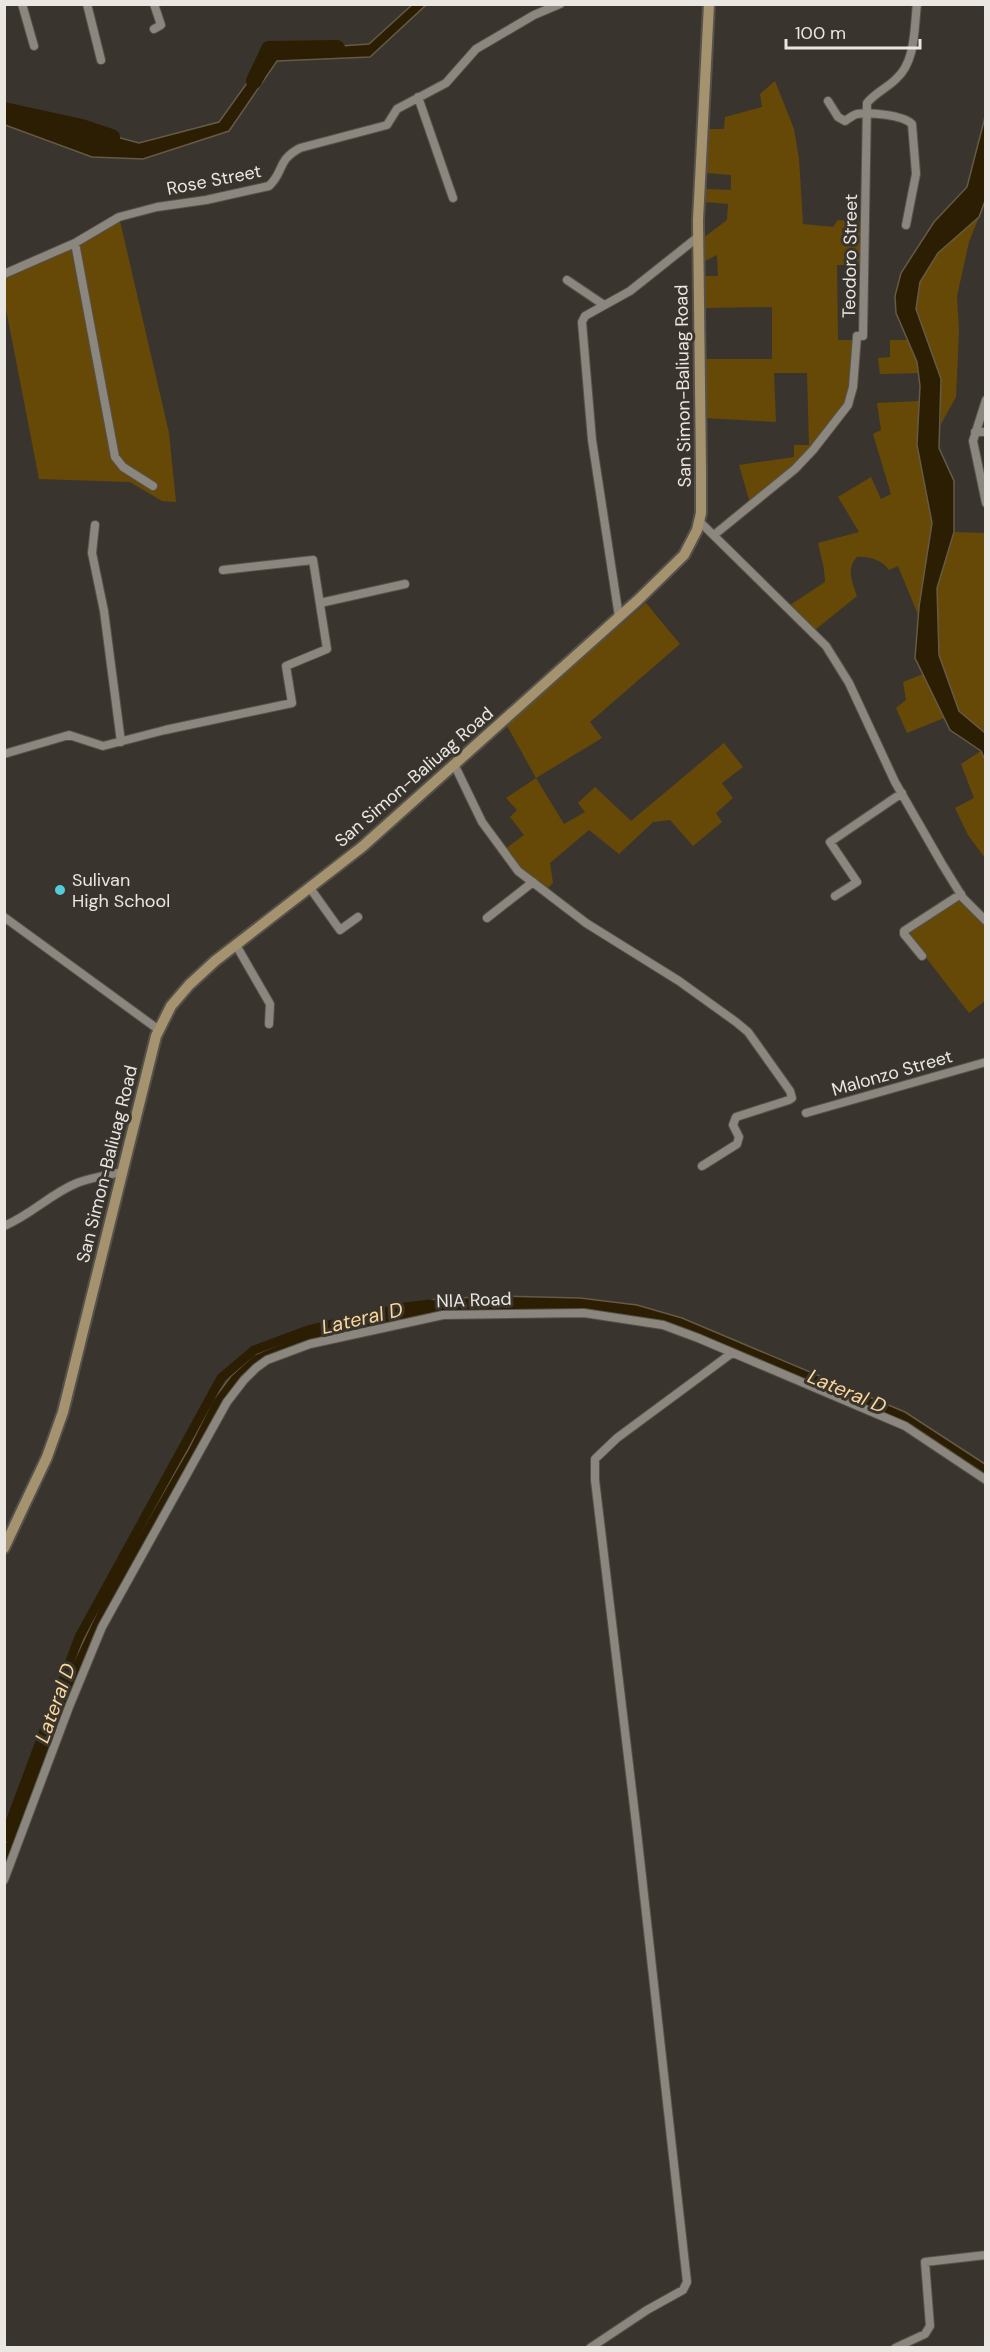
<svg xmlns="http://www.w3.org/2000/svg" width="990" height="2352" font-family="'DM Sans',sans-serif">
<rect width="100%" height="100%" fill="#39352e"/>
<path fill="#674907" d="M775 81 794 129 799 159 803 224 833 227 838 220 863 222V265H837L838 340H853L850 388 846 403 806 455 750 503 739 465 794 457V445H809L807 373H774L776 422 705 418V359H772V307L704 308 703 276H718L717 255 703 262V238L727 220 728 204 705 202V189L731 190V175L706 173 709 129H724L725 117 762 107 760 94Z
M979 217 969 242 957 296 959 331 956 397 941 424V379L916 309 920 282 938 253Z
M120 221 169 433 176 502 162 501 130 482 39 479 5 304 4 279 71 248 111 457 120 469 153 489 156 483 125 464 118 455 79 244Z
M890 340H908L917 362 918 373 880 374 878 358 890 357Z
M919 401 917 445 932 523 919 617 898 566 889 570C882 560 869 556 857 557 846 568 852 582 857 596L815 630 790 605 825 582 824 569 818 543 859 532 838 497 871 477 881 499 891 494 873 434 881 430 877 403Z
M954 532 985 533V733L959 711 939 655 937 588Z
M646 603 680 644 590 722 602 738 536 778 564 824 585 812 578 803 595 787 631 821 724 743 743 767 722 783 733 798 716 813 722 822 693 846 670 820 653 822 619 854 589 830 550 863 553 883 547 889 519 868 504 850 524 835 510 817 517 810 506 798 536 778 506 724Z
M923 674 944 718 907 733 896 708 906 700 903 682Z
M981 751 986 760 985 858 968 835 955 808 974 798 961 764Z
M960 900 985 925V1001L969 1013 906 932Z"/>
<path fill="#2c1e03" stroke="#655a46" stroke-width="1.5" d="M413 4 426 5 370 57 277 61 229 131 143 159 92 157 5 125V107L139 143 219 122 270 51 369 44Z
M985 117V201L979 217 938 253 920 282 916 309 941 379 939 448 954 481V532L937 588 939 655 959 711 985 733V760L981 751 950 730 915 658 919 607 932 523 917 445 920 386 917 362 896 313 895 296 901 273 934 222 967 187Z
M502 1296 580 1298 637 1305 682 1318 905 1412 985 1464V1476L906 1423 727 1347 662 1321 583 1311 428 1315 310 1341 255 1365 241 1377 219 1409 94 1635 5 1872V1844L66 1678 90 1627 110 1585 189 1448 213 1400 231 1376 254 1355 306 1333 412 1307 435 1299Z"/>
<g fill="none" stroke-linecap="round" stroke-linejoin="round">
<path stroke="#2c1e03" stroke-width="9" d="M4 1838 79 1637 221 1378 254 1350 308 1330 405 1307 431 1304"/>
<path stroke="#2c1e03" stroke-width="16" d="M254 81 269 49 337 48
M4 110 82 127 112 137"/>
<g stroke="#55524b" stroke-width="10">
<path id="minor" d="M22 4 34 46
M87 4 101 60
M154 29 161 25 154 4
M418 97 453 198
M828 101 838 117 845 121C848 119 853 115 857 114 870 112 903 115 912 124L916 174 906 225
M75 243 115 457 123 467 153 486
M4 274 75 243 119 217 157 207 206 200 269 186C285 171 276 161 300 148L387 125 397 109 446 83 476 49 534 15 560 4
M567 280 604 305
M986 400 973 441 986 503
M975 432H986
M699 521 826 646 849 683 895 782 942 864 963 898 986 921
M95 525 92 553 104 611 121 742
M714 535 795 469 813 450 848 405 853 387 857 336H863L867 103C875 93 887 88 896 79 916 62 914 28 917 4
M320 603 405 584
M619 617 592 440 582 322 585 316 630 291 698 237
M4 754 69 735 103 746 165 730 292 703 286 666 327 649 313 560 223 570
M454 764 482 822 518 871 586 923 679 981 736 1022 748 1032 790 1091 792 1098 789 1100 736 1117 733 1125 739 1137 737 1144 702 1166
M310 888 340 930 358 917
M835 896 857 882 830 842 902 793
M4 917 159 1030
M487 918 533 882
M236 945 270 1004 269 1024
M922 956 904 934V931L961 894
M806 1113 986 1062
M4 1226C31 1215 50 1194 77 1183 91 1178 107 1175 122 1172
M4 1880 69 1707 102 1627 227 1402 244 1380 256 1368 267 1360 310 1344 443 1315 584 1313 663 1325 698 1338 905 1426 986 1480
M590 2348 647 2310 683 2290 687 2282 637 1832 595 1480V1459L617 1438 732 1353
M895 2348 925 2334 930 2326 925 2262 986 2255"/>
</g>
<g stroke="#55524b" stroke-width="14">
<path id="secondary" d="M4 1548 47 1457 63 1412 156 1036 171 1006 189 985 215 961 362 847 638 600 684 555 697 530 701 513V470L698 220 709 4"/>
</g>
<use href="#minor" stroke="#8b867e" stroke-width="8"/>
<use href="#secondary" stroke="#a5926e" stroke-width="10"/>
</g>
<circle fill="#54cadd" stroke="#39352e" stroke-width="2" cx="60" cy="890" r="6"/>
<g text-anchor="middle" stroke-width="6" stroke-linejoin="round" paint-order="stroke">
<g font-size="18" fill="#eae7e3" stroke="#39352e">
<text transform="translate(214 180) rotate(-11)" y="6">Rose Street</text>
<text transform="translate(850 256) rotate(-89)" y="6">Teodoro Street</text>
<text transform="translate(683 386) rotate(-91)" y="6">San Simon-Baliuag Road</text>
<text transform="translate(414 777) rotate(-41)" y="6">San Simon-Baliuag Road</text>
<text transform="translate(892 1073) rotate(-16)" y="6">Malonzo Street</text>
<text transform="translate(107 1164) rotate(-76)" y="6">San Simon-Baliuag Road</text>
<text transform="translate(474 1300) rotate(-2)" y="6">NIA Road</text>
</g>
<g font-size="18" fill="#eae7e3" stroke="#39352e" text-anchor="start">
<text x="72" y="886">Sulivan<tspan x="72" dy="21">High School</tspan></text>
</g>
<g font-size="20" font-style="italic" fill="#fbd799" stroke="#39352e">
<text transform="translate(362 1318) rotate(-13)" y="7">Lateral D</text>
<text transform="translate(847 1391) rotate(23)" y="7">Lateral D</text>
<text transform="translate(55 1703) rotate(-70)" y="7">Lateral D</text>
</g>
</g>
<rect width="990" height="2352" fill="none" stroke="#eae7e3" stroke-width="12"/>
<path d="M786 39v9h134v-9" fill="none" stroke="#eae7e3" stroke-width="3"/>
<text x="795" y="39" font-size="18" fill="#eae7e3" stroke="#39352e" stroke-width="4.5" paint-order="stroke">100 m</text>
</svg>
